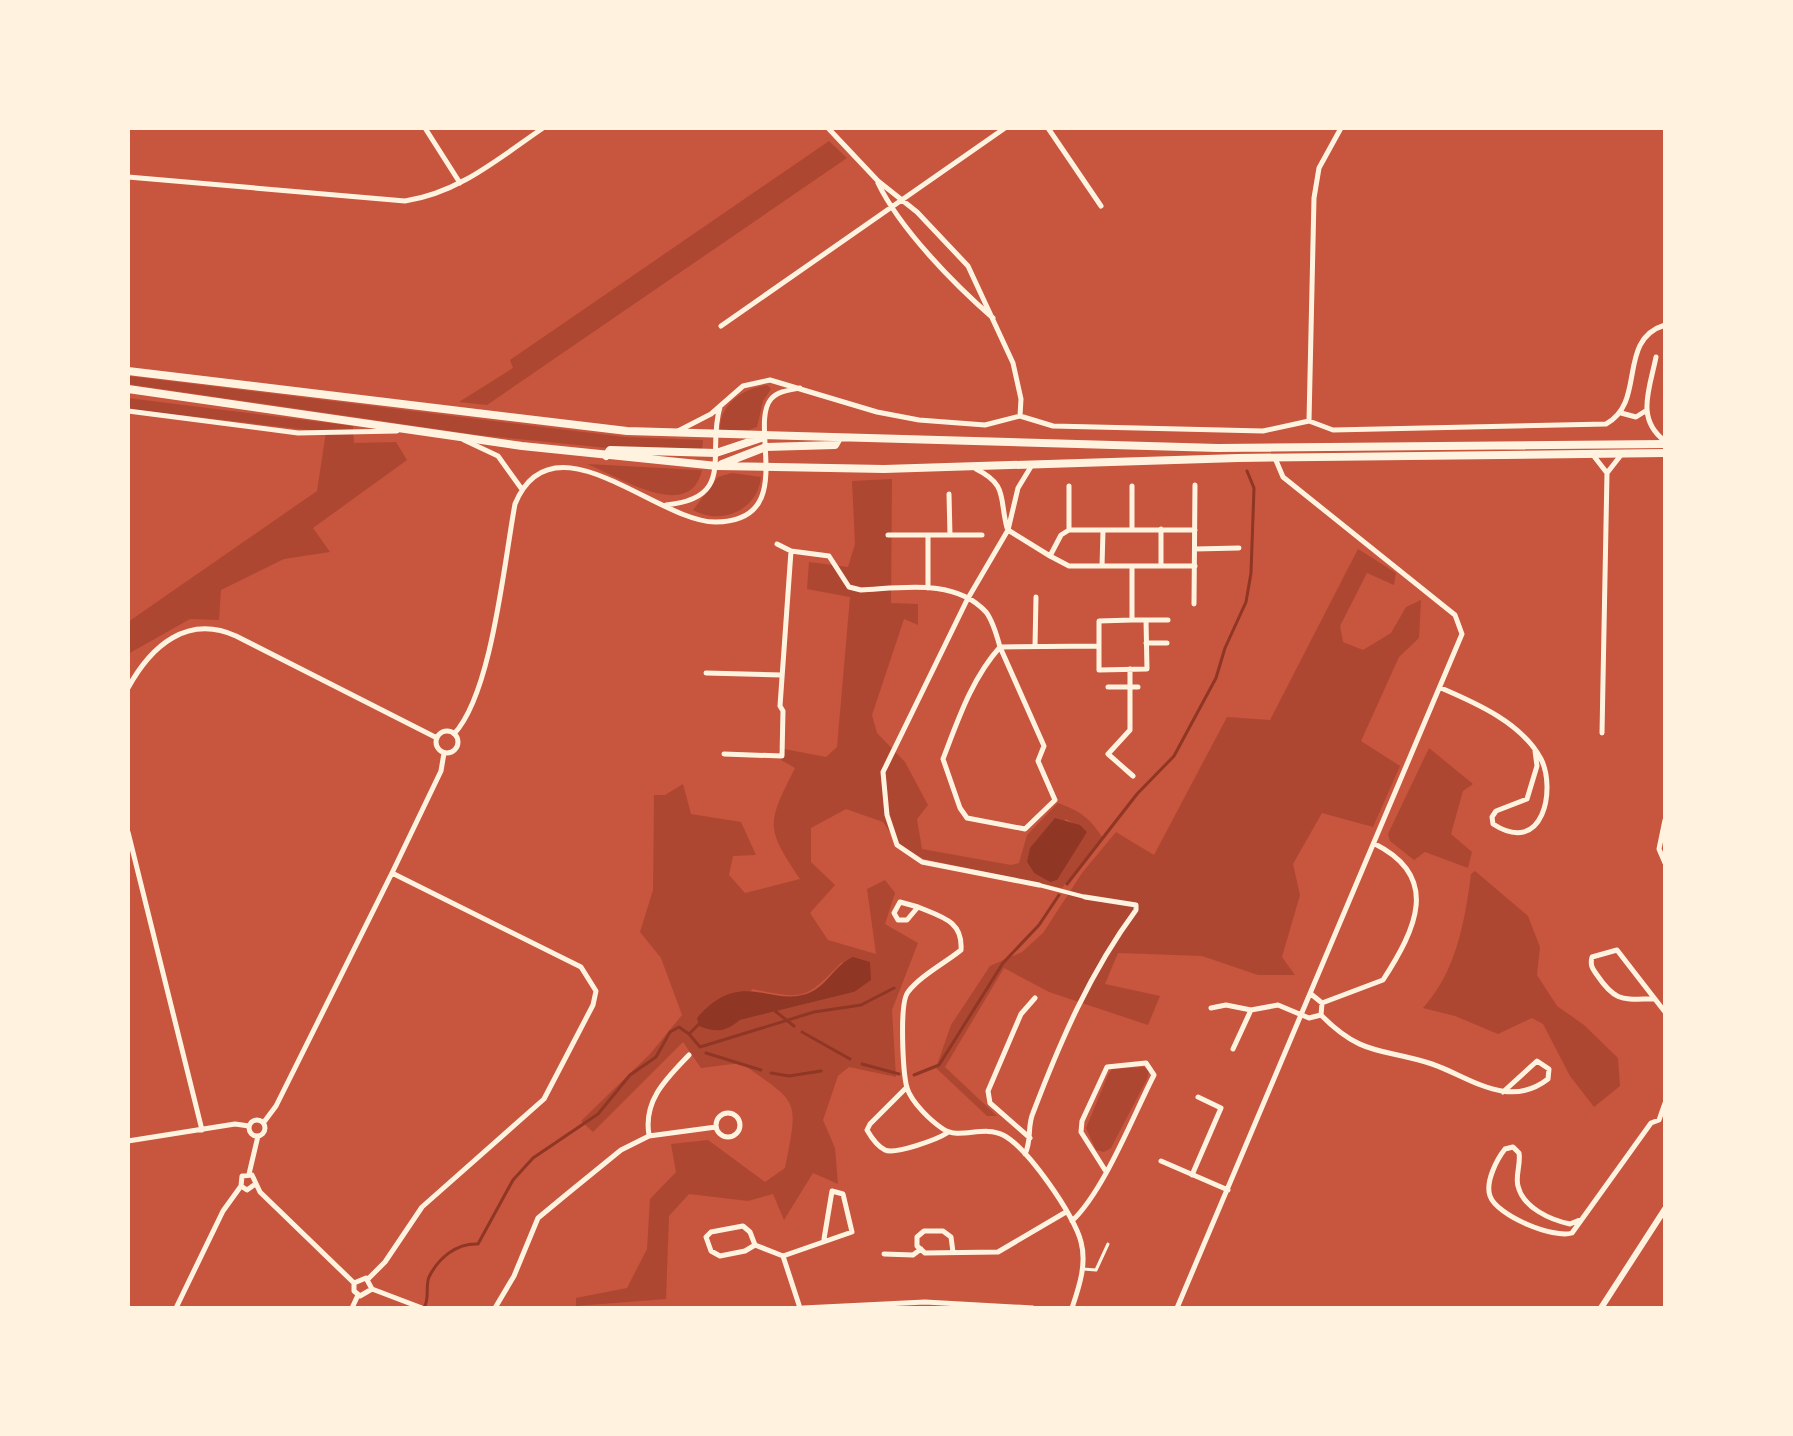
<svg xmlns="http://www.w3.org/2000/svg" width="1793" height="1436" font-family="'Nunito Sans',sans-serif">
<rect width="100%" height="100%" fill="#c8553d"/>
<path fill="#ae4732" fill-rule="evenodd" d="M829 141 847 158 487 405 459 402 513 368 510 360Z
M128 376 625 437 703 440 702 451 608 448 478 435 128 384Z
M767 385 771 389 763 401 757 427 749 430H720C720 403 743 389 767 385Z
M128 398 353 426 354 443 396 442 407 460 313 528 330 552 284 559 221 590 219 620 190 619 128 654V622L317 491 326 432 128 409Z
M587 464 699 470H702C690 524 618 476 587 464Z
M732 473 761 477C758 510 721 526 693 510L718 477Z
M892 479 891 603 918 604V625L904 619 872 715 877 733 905 762 928 805 917 819 922 849 1011 865 1019 863 1027 835 1058 803C1080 811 1090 818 1102 837L1062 888 924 859 898 844 883 822 846 809 811 828V862L835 885 810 913 828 940 876 954 867 889 885 880 895 893 885 924 918 943 892 1010 896 1077 849 1067 838 1076 823 1120 835 1148 838 1184 813 1173 784 1220 773 1194 748 1201 689 1194 669 1216 666 1299 576 1306V1298L627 1288 647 1249 650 1199 676 1172 671 1144 708 1140 765 1182 785 1168C799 1097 799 1104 741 1063L701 1068 683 1042 593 1132 581 1121 650 1054 682 1015 661 958 640 932 653 890 654 795H665L683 784 691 814 741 822 756 855 733 856 729 875 745 893 800 879C765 827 767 824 795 768L781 760 779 748 826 757 837 747 850 597 807 589 809 562 848 567 855 544 852 481ZM1066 819 1087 832 1050 882 1034 873 1027 862ZM842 962 854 992 740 1020 752 989C805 999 804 1001 842 962Z
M1358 549 1396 573 1394 585 1367 573 1340 626 1343 642 1363 650 1391 633 1406 607 1421 600 1419 638 1399 657 1361 741 1400 766 1373 827 1322 813 1293 864 1300 895 1282 957 1295 975H1258L1202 956 1118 953 1105 984 1160 996 1148 1025 1049 992 1004 968 945 1067 997 1116H987L936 1068 951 1025 990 966 1022 952 1043 933 1082 873 1116 832 1154 855 1227 717 1270 720Z
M1429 748 1473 784 1463 791 1451 834 1472 852 1468 868 1425 852 1414 860 1390 841 1388 834Z
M1475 871 1528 916 1540 947 1537 975 1557 1006 1584 1025 1618 1058 1620 1086 1594 1107 1570 1076 1543 1024 1532 1018 1498 1034 1455 1016 1423 1008C1456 972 1465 921 1471 874Z
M1144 1067 1149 1071 1147 1079 1111 1148 1104 1152 1096 1150 1086 1128 1108 1075 1112 1069Z"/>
<path fill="#8f3625" d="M1055 818 1080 825 1087 832 1057 880 1050 882 1034 873 1027 862 1030 848Z
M853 957 870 962 871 980 854 992 740 1020C725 1032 717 1033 699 1026L697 1018C742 965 772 1010 811 992 828 984 835 965 853 957Z"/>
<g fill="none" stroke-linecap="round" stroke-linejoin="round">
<path stroke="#8f3625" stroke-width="3" d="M1067 884 1137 794 1174 756 1216 678 1225 648 1246 602 1251 573 1254 488 1247 471
M775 1011 794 1026
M802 1032 850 1059
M689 1034 700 1047 814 1012 861 1005 894 988
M706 1053 761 1070
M862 1064 899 1074
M771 1073 789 1076 821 1071
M914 1075 939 1065 1003 963 1039 925 1059 895
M424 1308C430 1298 425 1287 429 1277 439 1257 457 1243 478 1244L513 1180 533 1158 598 1114 630 1075 656 1057 670 1032 679 1027 689 1034 699 1024"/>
<path stroke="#fff3e0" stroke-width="3" d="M1083 1269 1096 1270 1108 1244"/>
<path stroke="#fff3e0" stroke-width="4" d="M1039 885 1085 897"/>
<path stroke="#fff3e0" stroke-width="5" d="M425 128 460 183
M828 128 878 181 917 212 968 266 1013 363 1021 399 1020 416
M1048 128 1101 206
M128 177 405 201C459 193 499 158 543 128
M878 183C900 229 954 284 993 318
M721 326 1005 128
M1656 357C1650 388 1635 419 1665 441
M128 411 298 433 397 431
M1621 413 1636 417 1647 410
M1309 421 1314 198 1319 168 1341 128
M676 432 711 414 743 386 770 380 877 412 919 420 985 425 1020 416 1053 426 1263 431 1309 421 1333 430 1606 424C1647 402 1616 340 1665 325
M464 440 498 456 521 488
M1593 455 1607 473 1602 733
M1032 465 1018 488 1008 530 967 600 883 772 887 815 897 845 922 862 1039 885
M976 469C1008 485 999 497 1007 528
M1607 473 1621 455
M1132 486V530
M666 505C737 498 706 453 720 407
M1008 530 1050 556 1061 535 1069 530H1195
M1069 530V486
M888 535H928
M950 535H982
M777 544 791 551 829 556 849 587 861 590C902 588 955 578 986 612 993 621 997 636 1000 647L1044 746 1038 761 1055 800 1025 829 967 818 960 808 943 759C958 720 972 678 1000 647L1099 646V621L1132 620V566
M1195 549 1239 548
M1050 556 1069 566H1195
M1102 566 1103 531
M1161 566V529
M928 588V535H950L949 494
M1194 604 1195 485
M1132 620H1168
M1146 643H1167
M1035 646 1036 597
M1099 646V670L1147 669 1146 620
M1130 669V730L1108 754 1133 776
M706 673 781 675
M1108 687H1138
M128 688C151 646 187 614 236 636L437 738
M1441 688C1476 703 1522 723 1541 759 1556 788 1544 857 1493 824L1492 817 1496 811 1527 799 1537 766 1535 751
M436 742a11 11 0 1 1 22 0a11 11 0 1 1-22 0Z
M454 734C492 693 504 563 515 504 553 412 658 523 716 522 799 521 748 426 771 399 778 391 790 390 800 388
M724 754 782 756 783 711 780 706 791 551
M1665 820 1659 849 1665 863
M128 832 202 1130
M918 907 900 902 894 913 898 920H907L918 907C942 917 963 921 961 950 945 963 920 976 908 992 899 1003 903 1073 907 1088 912 1103 931 1121 943 1129 959 1140 984 1125 1003 1135 1027 1147 1075 1216 1081 1242 1087 1264 1079 1287 1072 1308
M1655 999C1623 999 1616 1003 1597 975 1592 968 1590 965 1592 957L1617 950 1665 1012
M1322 1003 1383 980C1416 929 1441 877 1375 844
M1211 1008 1226 1005 1251 1010
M1321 1015C1362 1057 1383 1048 1432 1064 1470 1077 1508 1110 1548 1079L1549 1069 1537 1061 1503 1092
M1233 1049 1251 1010 1278 1005 1309 1018 1321 1015 1322 1003 1311 994
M907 1087 870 1124 867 1130C871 1137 877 1146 885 1150 895 1155 938 1139 947 1133
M716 1125a12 12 0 1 1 24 0a12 12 0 1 1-24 0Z
M249 1128a8 8 0 1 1 16 0a8 8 0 1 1-16 0Z
M264 1122 276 1106 392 873 441 771 444 753
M649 1135C643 1100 667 1078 689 1055
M1030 1138 990 1103 988 1091 1021 1014 1035 998
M128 1141 235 1124 249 1126
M1025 1154C1032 1140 1027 1126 1033 1113 1060 1042 1090 972 1136 910V905L1085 897
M1161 1161 1228 1190
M249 1174 258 1136
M1192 1175 1221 1108 1198 1097
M241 1186 242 1176 252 1175 260 1192 354 1283
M241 1186 247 1190 254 1185
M1582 1219 1570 1224C1551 1220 1523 1208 1518 1186 1515 1176 1521 1164 1519 1153L1513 1147 1505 1149C1497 1159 1485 1182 1490 1196 1497 1216 1554 1239 1572 1233L1651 1123 1659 1120 1665 1103
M1072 1221C1104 1191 1133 1116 1154 1075L1146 1063 1107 1067 1082 1121 1081 1132 1105 1170
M755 1245 745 1251 720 1256 711 1251 706 1237 711 1232 743 1226 750 1232 755 1245 783 1256
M953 1252 951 1237 943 1231H924L917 1237V1246L925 1253 998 1252 1066 1212
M884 1254 913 1255 921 1249
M368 1279 385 1262 422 1207 544 1099 593 1005 596 991 581 967 392 873
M354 1283V1291L360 1296 372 1289
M354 1283 366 1278 372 1289
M372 1289 422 1308
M176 1308 223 1211 241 1186
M352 1308 358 1295
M495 1308 514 1276 538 1218 567 1194 621 1150 649 1136 716 1127
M800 1308 783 1256 852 1232 843 1194 832 1191 824 1239
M803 1308 925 1302 1033 1308
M1177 1308 1462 634 1455 615 1283 477 1275 458"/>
<path stroke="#fff3e0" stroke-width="6" d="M1601 1308 1665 1209"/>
<path stroke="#fff3e0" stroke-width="8" d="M128 371 627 431 1218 448 1665 444
M128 389 522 446 717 466 884 469 1238 458 1665 453
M606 456 610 450 716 453 761 438
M722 464 766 447 835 445 839 438"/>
</g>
<rect width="1793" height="1436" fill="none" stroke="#fff3e0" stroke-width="260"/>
</svg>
